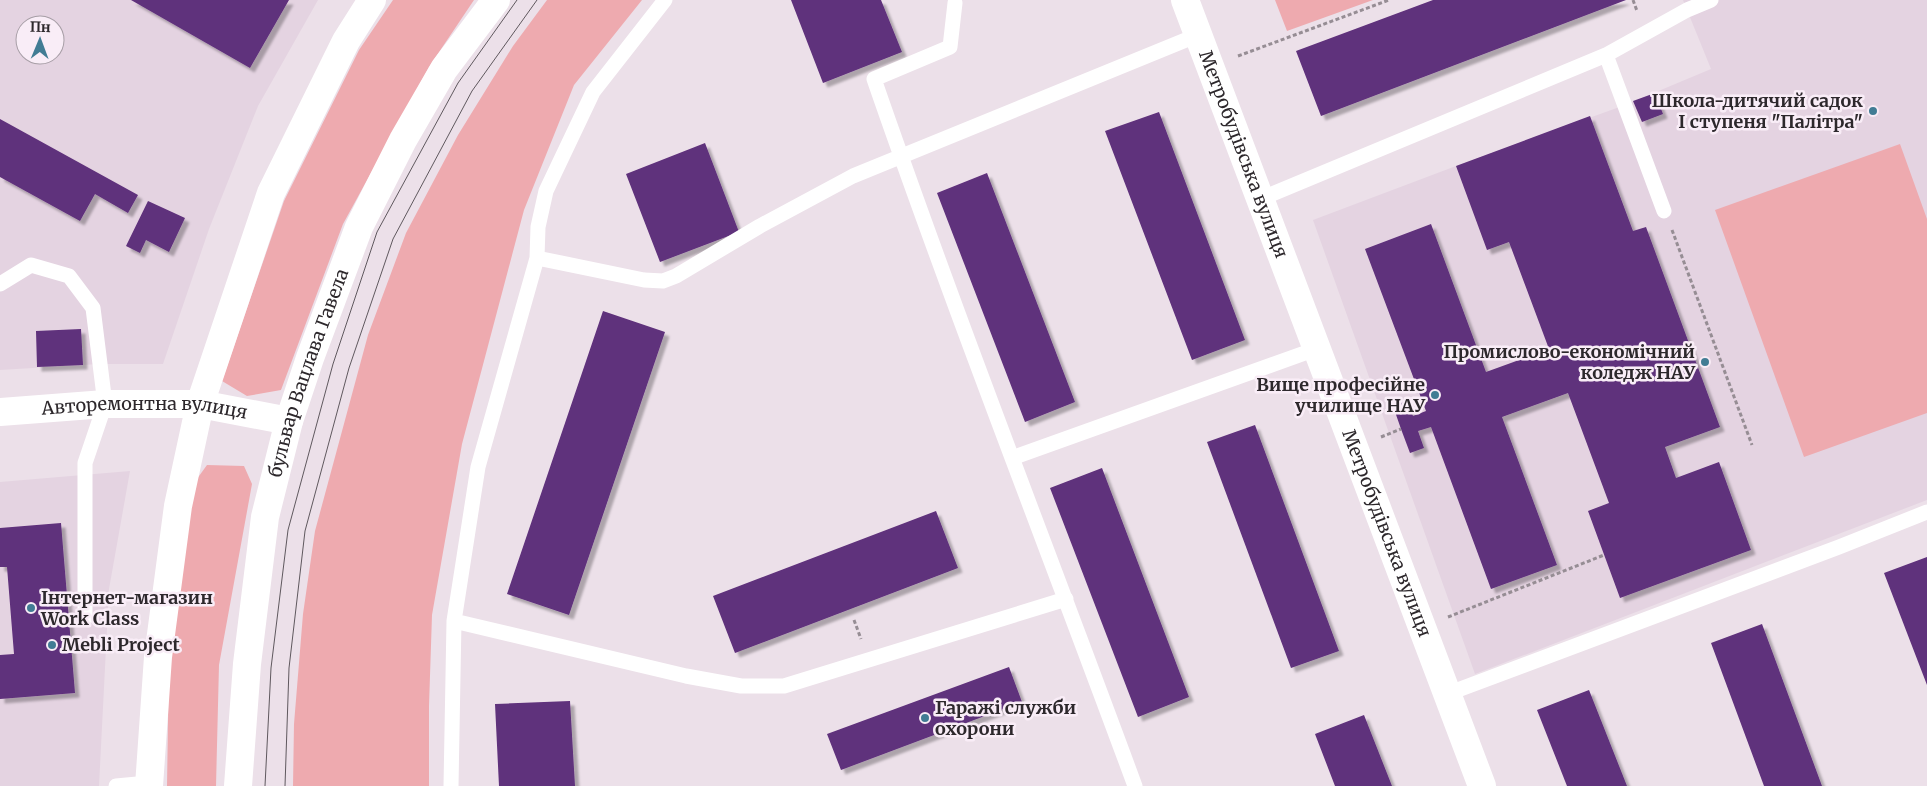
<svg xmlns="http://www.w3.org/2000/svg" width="1927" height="786" font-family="Merriweather,serif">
<defs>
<filter id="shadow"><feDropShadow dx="4.5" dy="4.5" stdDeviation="1" flood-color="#0004"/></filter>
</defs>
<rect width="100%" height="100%" fill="#ece0e9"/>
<path fill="#e4d3e1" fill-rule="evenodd" d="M0 0H318L258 106 209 229 163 364H99L0 370ZM25 25H55V55H25Z
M1683 0H1927V500L1475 674 1313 220 1456 166 1625 105 1711 69Z
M130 471 109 589 99 786H0V482Z"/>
<path fill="#eeaaaf" d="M393 0H474L429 67 343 224 281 390 247 396 222 381 284 201 359 50Z
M547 0H642L574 85 524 210 462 444 432 615 429 706V786H293L294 724 303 614 315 531 368 335 406 233 458 135 513 46Z
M1275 0H1373L1287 31Z
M1900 144 1927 219V413L1804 457 1715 210Z
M207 465 244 466 252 484 219 665 216 786H167L169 658 194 483Z"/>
<path fill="#5f307b" filter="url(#shadow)" d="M131 0H289L250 68Z
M791 0H881L902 52 823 83Z
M1433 0H1626L1321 116 1296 51Z
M1655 93 1663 114 1642 122 1633 101Z
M1159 112 1245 340 1192 360 1105 131Z
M1590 116 1633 231 1646 227 1720 427 1665 447 1676 478 1719 462 1751 550 1620 598 1588 511 1609 503 1568 393 1502 417 1557 565 1491 589 1431 427 1418 431 1424 448 1410 453 1401 429 1393 406 1407 401 1413 416 1426 411 1365 249 1431 224 1486 372 1549 349 1509 242 1487 250 1456 166Z
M0 119 138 195 128 213 95 194 80 221 0 177Z
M705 143 739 232 660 262 626 174Z
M987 173 1075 402 1025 422 937 193Z
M148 201 185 218 169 252 146 240 140 253 126 246Z
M603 311 665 332 569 615 507 594Z
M81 329 83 365 37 367 36 331Z
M1255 425 1339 651 1291 668 1207 442Z
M1102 468 1189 697 1138 717 1050 488Z
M936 511 958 568 735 653 713 596Z
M61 523 75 693 0 699V655L14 654 7 567H0V528Z
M1927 557V685L1884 573Z
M1762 624 1822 786H1764L1711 643Z
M1009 667 1022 702 841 770 827 734Z
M1589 690 1627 786H1567L1537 710Z
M570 701 575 786H499L495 704Z
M1364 715 1392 786H1335L1315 734Z"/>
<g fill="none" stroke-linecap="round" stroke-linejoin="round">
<path stroke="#968d94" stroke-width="3" stroke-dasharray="4 2.5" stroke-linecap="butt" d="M1633 0 1637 11
M1238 56 1389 0
M1672 230 1752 445
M1381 437 1401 429
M1448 617 1604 555
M854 620 861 639"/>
<path stroke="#fff" stroke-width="15" d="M955 3 950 47 874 79C956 316 1048 550 1135 786
M1606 55 1664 211
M1260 199 1606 55 1687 10 1711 0
M537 258 644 280 663 281 676 276 760 226 853 176 1198 35
M0 284 31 265 69 276 93 308 105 404 85 463V619
M1012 458 1316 349
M454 621 686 676 741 686H784L1066 599
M1447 694 1839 547 1927 512
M116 786 148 783
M451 786 454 621 478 467 537 258 538 227 546 191 593 92 665 0"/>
<g stroke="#fff" stroke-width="28">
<path id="s1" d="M1185 0 1482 786"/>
<path id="s2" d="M0 412 105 404H200L289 421"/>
</g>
<g stroke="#fff" stroke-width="28">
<path d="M149 786 158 657 178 506 200 404 271 193 346 41 372 0"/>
<path id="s3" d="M238 786 247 664 265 517 289 421 310 358 359 227 403 140 444 69 496 0"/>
</g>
<path stroke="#5f585e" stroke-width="1" d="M265 786 271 668 288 530 333 364 377 232 458 83 517 0
M285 786 289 668 305 531 349 368 393 239 472 91 537 0"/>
</g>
<g fill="#417c94" stroke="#f9edf7" stroke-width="2">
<circle cx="1873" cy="111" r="5"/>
<circle cx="1705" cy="362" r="5"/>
<circle cx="1435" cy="395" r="5"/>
<circle cx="31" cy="608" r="5"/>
<circle cx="52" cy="645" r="5"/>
<circle cx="925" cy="718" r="5"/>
</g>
<g text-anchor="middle" stroke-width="5" stroke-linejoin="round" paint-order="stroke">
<g font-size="18" font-weight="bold" fill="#2d282c" stroke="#f9edf7" text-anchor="end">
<text x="1863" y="107">Школа-дитячий садок<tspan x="1863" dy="21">І ступеня "Палітра"</tspan></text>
<text x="1695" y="358">Промислово-економічний<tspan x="1695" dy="21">коледж НАУ</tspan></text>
<text x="1425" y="391">Вище професійне<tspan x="1425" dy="21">училище НАУ</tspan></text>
<text x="41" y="604" text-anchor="start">Інтернет-магазин<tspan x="41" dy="21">Work Class</tspan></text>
<text x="62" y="651" text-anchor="start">Mebli Project</text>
<text x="935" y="714" text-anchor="start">Гаражі служби<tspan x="935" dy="21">охорони</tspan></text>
</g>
<g font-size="18" fill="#2d282c" stroke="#f9edf7">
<text dy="6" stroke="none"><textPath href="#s1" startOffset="165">Метробудівська вулиця</textPath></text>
<text dy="6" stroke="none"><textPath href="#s3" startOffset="421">бульвар Вацлава Гавела</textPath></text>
<text dy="6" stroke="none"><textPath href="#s2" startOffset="145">Авторемонтна вулиця</textPath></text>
<text dy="6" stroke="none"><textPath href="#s1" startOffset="570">Метробудівська вулиця</textPath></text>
</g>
</g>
<g transform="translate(40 40) rotate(1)"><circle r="24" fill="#f9edf7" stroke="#a79ea6"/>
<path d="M0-4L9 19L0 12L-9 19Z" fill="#417c94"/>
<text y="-8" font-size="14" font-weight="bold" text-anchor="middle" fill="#2d282c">Пн</text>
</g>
</svg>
